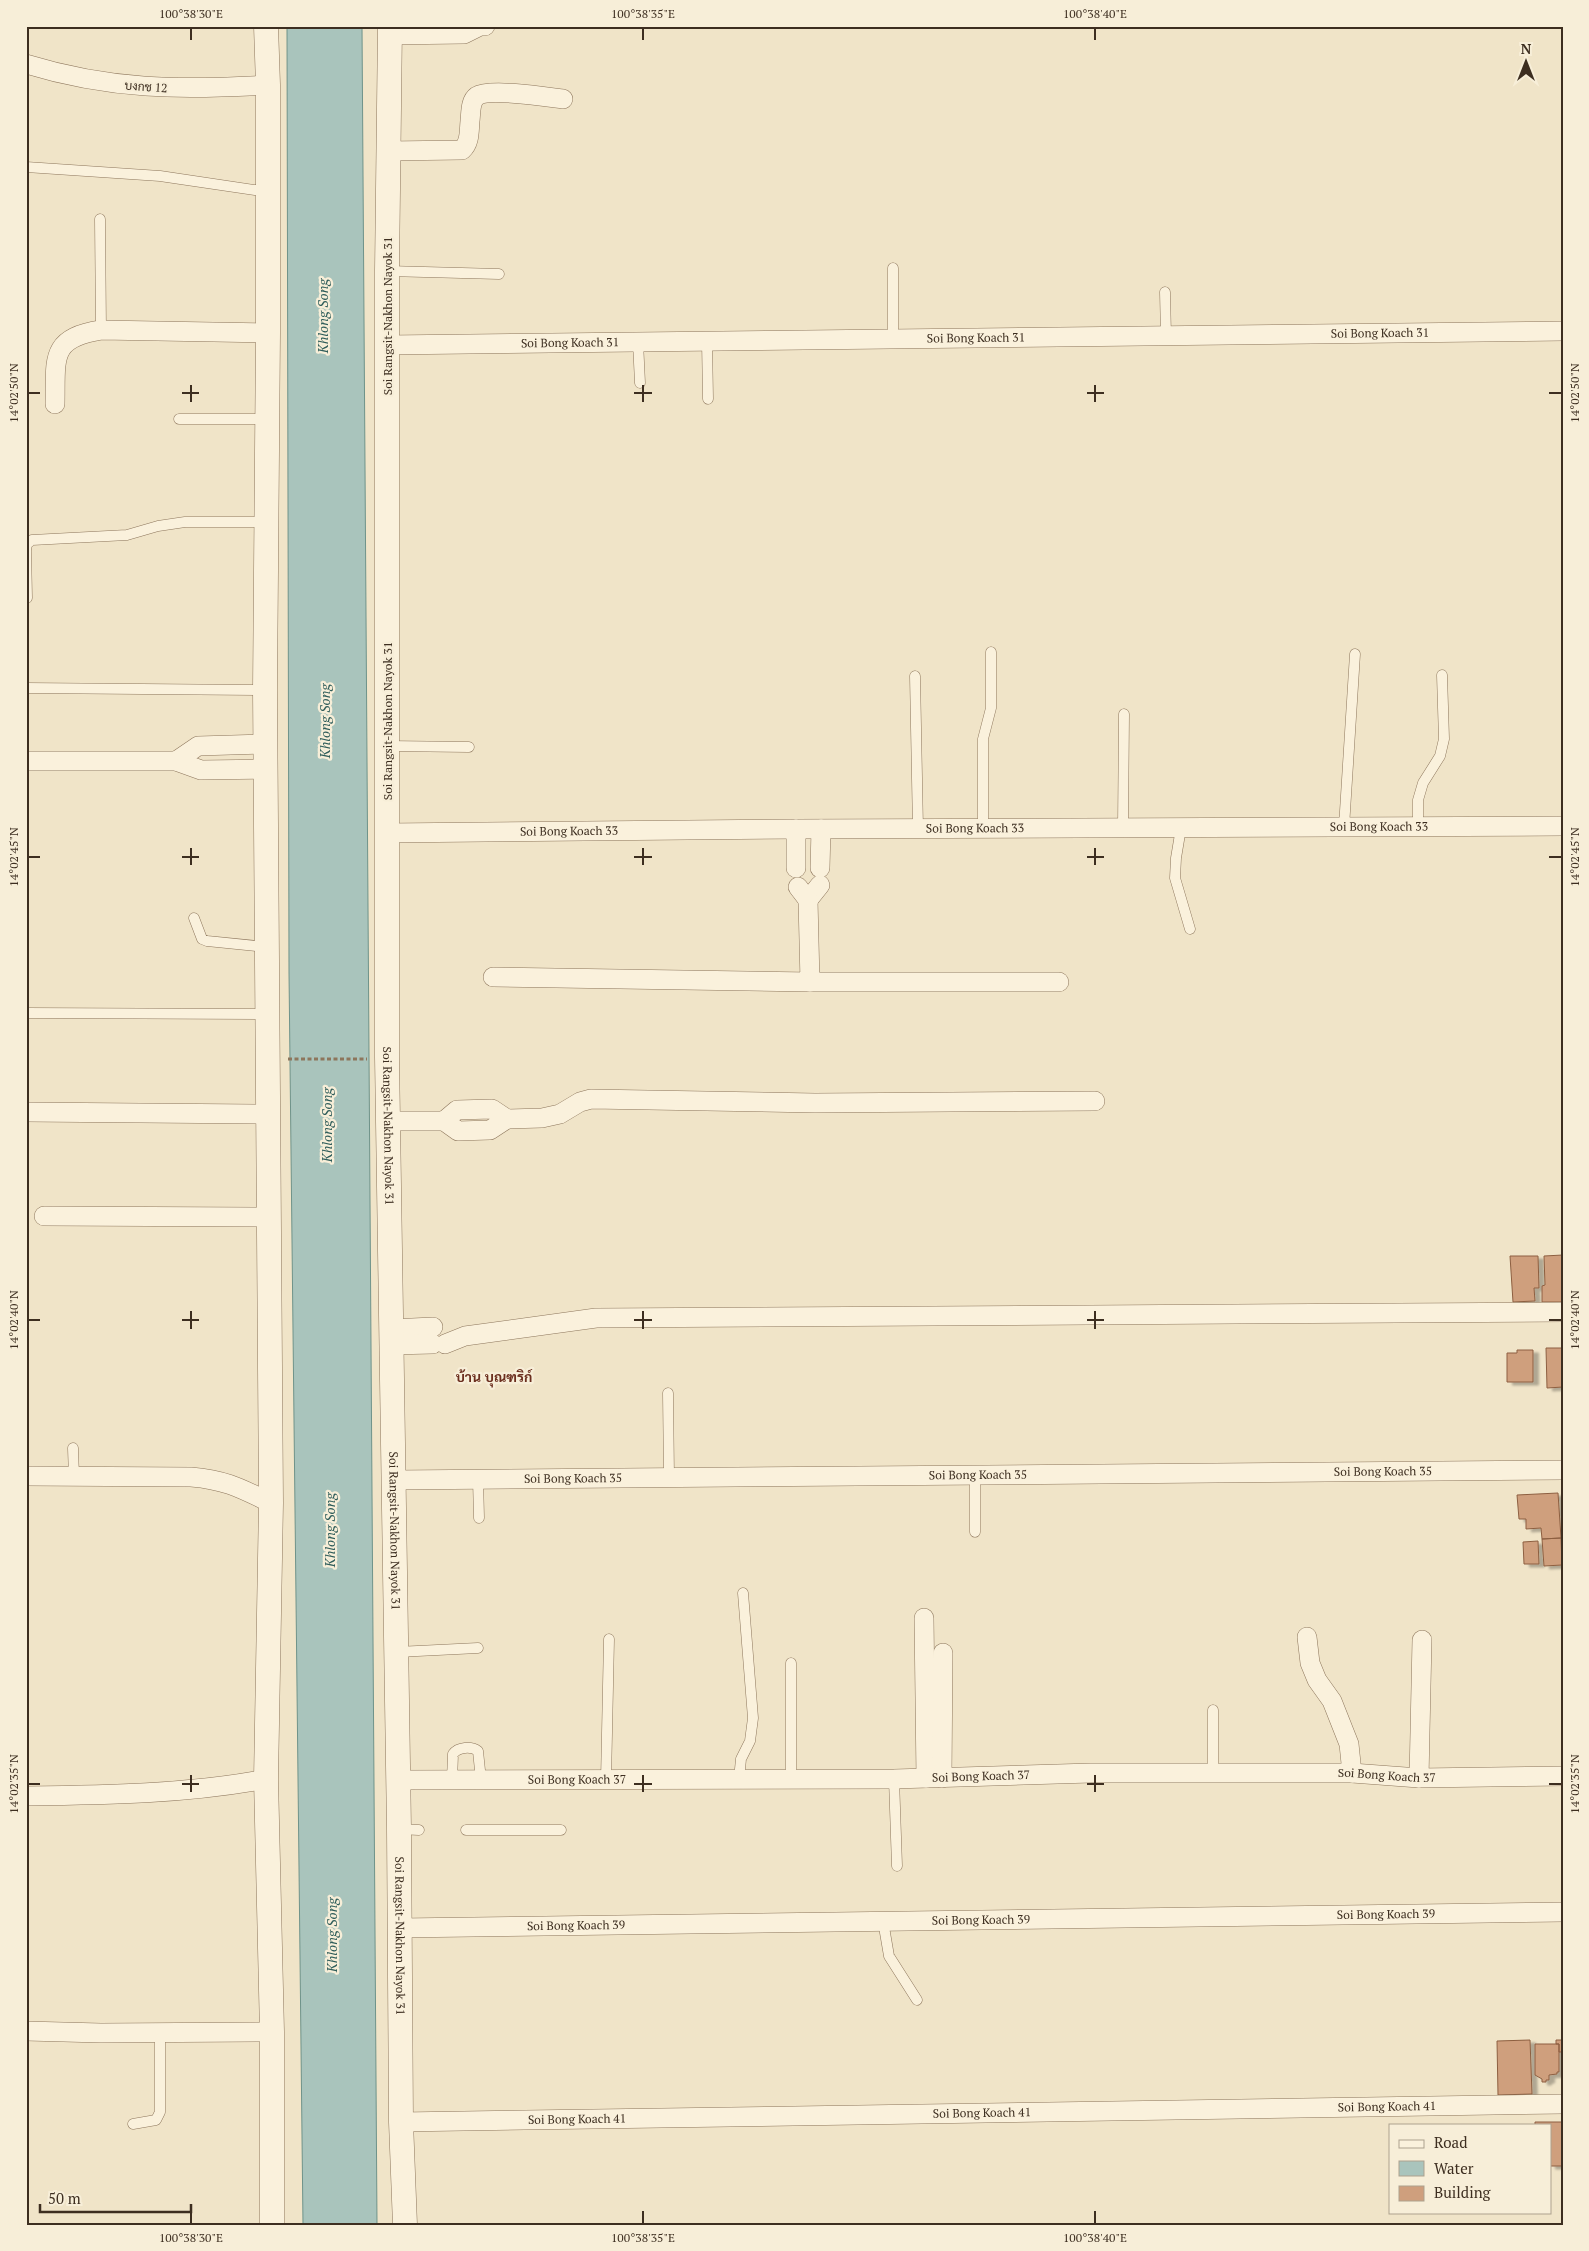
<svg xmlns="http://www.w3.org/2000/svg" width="1589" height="2251" font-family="'PT Serif',Sarabun,serif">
<defs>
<filter id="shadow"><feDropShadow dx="5.5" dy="3" stdDeviation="1" flood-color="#0004"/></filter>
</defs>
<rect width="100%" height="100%" fill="#f0e4c8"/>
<path fill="#a9c4bc" stroke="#6f938a" d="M287 26H362L377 2225H303L289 972Z"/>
<path fill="#cf9f7d" stroke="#8d5f41" filter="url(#shadow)" d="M1563 1255V1302H1542V1286L1545 1285 1544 1256Z
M1510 1256H1538L1539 1288H1534L1535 1301 1513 1302Z
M1546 1348H1563V1387L1547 1388Z
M1517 1350H1533V1382H1507V1353H1517Z
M1558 1493 1561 1538 1542 1539 1541 1528 1526 1529V1519H1519L1517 1495Z
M1561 1538 1562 1565 1544 1566 1542 1539Z
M1538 1541 1539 1564H1524L1523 1542Z
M1530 2040 1532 2094 1498 2095 1497 2041Z
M1556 2040H1563V2052H1559V2044H1556Z
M1535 2044H1559V2072H1557V2074L1549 2075V2080H1546V2082H1542V2079L1535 2075Z
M1535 2122H1563V2166H1550V2125H1535Z"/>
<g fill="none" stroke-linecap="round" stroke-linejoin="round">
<g stroke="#8d765c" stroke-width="11">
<path id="service" d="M26 167 160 176 268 192
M100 219 101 330
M387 271 499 274
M1165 292 1166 336
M893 339V268
M707 341 708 399
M638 342 640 383
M179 419H268
M27 598 26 550 27 544 32 540 127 535 158 526 185 522H267
M915 676 918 829
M26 688 265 690
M388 746 469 747
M1344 827 1355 654
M1418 827V800L1423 783 1440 756 1444 739 1442 675
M983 828V739L991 708V652
M1123 828 1124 714
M1181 828 1176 858 1175 878 1190 929
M194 918 202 939 207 941 267 947
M26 1013 268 1014
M668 1393 669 1477
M73 1448 74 1477
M975 1475V1532
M478 1479 479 1518
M397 1652 478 1648
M791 1663V1779
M1213 1710V1774
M739 1779 741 1759 750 1741 753 1718 743 1593
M894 1779 897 1866
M606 1780 609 1639
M452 1781 453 1754C458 1747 471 1746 478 1751L481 1780
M399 1829 419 1830
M466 1830H561
M883 1921 889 1956 917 2000
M133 2124 156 2120 160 2112V2032"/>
</g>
<g stroke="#8d765c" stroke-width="20">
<g id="minor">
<path d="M390 35 464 34 480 26H485"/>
<path d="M26 64C111 90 180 90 268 85"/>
<path d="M388 151 462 150C470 143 469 132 470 121 471 113 470 101 477 96 489 88 547 97 563 99"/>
<path id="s1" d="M388 345 1563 331"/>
<path d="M55 404C56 359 49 338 101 330L268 333"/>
<path d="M26 761H176L201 770 266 769"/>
<path d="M176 761 198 746 265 744"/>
<path d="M796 829V868"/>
<path id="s2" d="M387 833 796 829 1563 826"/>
<path d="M820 868 821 829"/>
<path d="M798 887 808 900 820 885"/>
<path d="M493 977 810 982 808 900"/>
<path d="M810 982H1059"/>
<path d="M26 1112 268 1114"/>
<path d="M388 1121H444L458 1131 490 1130 507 1119 542 1118 560 1114 580 1102 591 1099 815 1103 1095 1101"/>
<path d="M444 1121 457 1110 492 1109 507 1119"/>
<path d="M44 1216 267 1217"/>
<path d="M391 1329 433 1327"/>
<path d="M445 1344 465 1336 596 1318 1563 1312"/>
<path d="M391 1345 433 1344"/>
<path d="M26 1476 191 1477C226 1480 240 1488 271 1503"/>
<path id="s3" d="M394 1480 1563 1470"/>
<path d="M924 1618 926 1778"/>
<path d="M1307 1637 1310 1663 1317 1680 1332 1701 1349 1744 1352 1773"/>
<path d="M942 1778 943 1653"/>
<path d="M1419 1778 1422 1640"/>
<path id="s4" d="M399 1780 894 1779 1091 1773H1352L1419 1778 1563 1776"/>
<path d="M26 1796C107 1795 186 1794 266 1779"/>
<path id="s5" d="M400 1928 1563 1912"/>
<path d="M26 2031 101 2033 272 2032"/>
<path id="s6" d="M401 2122 1563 2104"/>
</g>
</g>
<g stroke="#8d765c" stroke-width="25">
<g id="tertiary">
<path d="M266 26 268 85V333L265 690 271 1503 266 1779 272 2032V2225"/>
<path id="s7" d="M390 26 387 271V1057L399 1829 401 2122 405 2225"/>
</g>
</g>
<path stroke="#8d765c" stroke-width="3" stroke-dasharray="4 2.5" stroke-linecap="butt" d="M288 1059H367"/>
<use href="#service" stroke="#faf1dc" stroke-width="10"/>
<use href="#minor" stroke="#faf1dc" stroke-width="19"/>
<use href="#tertiary" stroke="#faf1dc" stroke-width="24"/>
</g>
<path fill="none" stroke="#3d2e20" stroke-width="2" d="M191 28V40M643 28V40M1095 28V40M191 385V402M643 385V402M1095 385V402M28 393H40M182 393H199M634 393H652M1087 393H1104M1549 393H1562M191 848V865M643 848V865M1095 848V865M28 857H40M182 857H199M634 857H652M1087 857H1104M1549 857H1562M191 1311V1329M643 1311V1329M1095 1311V1329M28 1320H40M182 1320H199M634 1320H652M1087 1320H1104M1549 1320H1562M191 1775V1792M643 1775V1792M1095 1775V1792M28 1784H40M182 1784H199M634 1784H652M1087 1784H1104M1549 1784H1562M191 2211V2224M643 2211V2224M1095 2211V2224"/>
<g text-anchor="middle" stroke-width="4.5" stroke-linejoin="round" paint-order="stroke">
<g font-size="12" fill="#3d2e20" stroke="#f7eed8">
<text transform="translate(146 87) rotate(4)" y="4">บงกช 12</text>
<text transform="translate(388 316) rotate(-90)" y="4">Soi Rangsit-Nakhon Nayok 31</text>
<text dy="4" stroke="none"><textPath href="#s1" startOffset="992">Soi Bong Koach 31</textPath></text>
<text dy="4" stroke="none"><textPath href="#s1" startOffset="588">Soi Bong Koach 31</textPath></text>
<text dy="4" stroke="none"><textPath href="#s1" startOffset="182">Soi Bong Koach 31</textPath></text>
<text transform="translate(388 721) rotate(-90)" y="4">Soi Rangsit-Nakhon Nayok 31</text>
<text dy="4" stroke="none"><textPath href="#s2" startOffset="992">Soi Bong Koach 33</textPath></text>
<text dy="4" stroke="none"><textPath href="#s2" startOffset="588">Soi Bong Koach 33</textPath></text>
<text dy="4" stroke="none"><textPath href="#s2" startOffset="182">Soi Bong Koach 33</textPath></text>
<text dy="4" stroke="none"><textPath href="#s7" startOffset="1100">Soi Rangsit-Nakhon Nayok 31</textPath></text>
<text dy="4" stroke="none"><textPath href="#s3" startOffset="989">Soi Bong Koach 35</textPath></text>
<text dy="4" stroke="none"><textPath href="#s3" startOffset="584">Soi Bong Koach 35</textPath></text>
<text dy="4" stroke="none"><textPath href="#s3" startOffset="179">Soi Bong Koach 35</textPath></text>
<text dy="4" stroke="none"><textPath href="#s7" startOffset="1505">Soi Rangsit-Nakhon Nayok 31</textPath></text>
<text dy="4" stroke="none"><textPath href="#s4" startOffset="988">Soi Bong Koach 37</textPath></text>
<text dy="4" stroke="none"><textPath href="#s4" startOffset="582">Soi Bong Koach 37</textPath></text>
<text dy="4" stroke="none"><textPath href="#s4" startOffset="178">Soi Bong Koach 37</textPath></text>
<text dy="4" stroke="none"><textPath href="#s5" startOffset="986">Soi Bong Koach 39</textPath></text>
<text dy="4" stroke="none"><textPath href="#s5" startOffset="581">Soi Bong Koach 39</textPath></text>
<text dy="4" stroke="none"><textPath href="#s5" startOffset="176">Soi Bong Koach 39</textPath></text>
<text dy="4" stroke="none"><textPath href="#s7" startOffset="1910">Soi Rangsit-Nakhon Nayok 31</textPath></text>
<text dy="4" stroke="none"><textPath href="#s6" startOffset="986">Soi Bong Koach 41</textPath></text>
<text dy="4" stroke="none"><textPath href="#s6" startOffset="581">Soi Bong Koach 41</textPath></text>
<text dy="4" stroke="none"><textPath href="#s6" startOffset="176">Soi Bong Koach 41</textPath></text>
</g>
<g font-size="14" font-style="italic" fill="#2f5d5a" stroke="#f7eed8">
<text transform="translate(323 316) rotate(-90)" y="5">Khlong Song</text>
<text transform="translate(325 721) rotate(-90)" y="5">Khlong Song</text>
<text transform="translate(327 1125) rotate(-90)" y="5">Khlong Song</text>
<text transform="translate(330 1530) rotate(-90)" y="5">Khlong Song</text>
<text transform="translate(332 1935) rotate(-90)" y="5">Khlong Song</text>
</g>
<g font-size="14" font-weight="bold" fill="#6b2e1e" stroke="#f7eed8">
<text x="494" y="1382">บ้าน บุณฑริก์</text>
</g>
</g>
<rect width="1589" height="2251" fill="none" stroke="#f7eed8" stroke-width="55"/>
<rect x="1389" y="2124" width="162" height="90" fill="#f7eed8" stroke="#ada18e"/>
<rect x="1399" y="2140" width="25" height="8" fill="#faf1dc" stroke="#ada18e"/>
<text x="1434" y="2148" font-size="15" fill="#3d2e20">Road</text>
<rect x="1399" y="2161" width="25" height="15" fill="#a9c4bc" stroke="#ada18e"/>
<text x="1434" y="2174" font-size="15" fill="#3d2e20">Water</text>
<rect x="1399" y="2186" width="25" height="15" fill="#cf9f7d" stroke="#ada18e"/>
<text x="1434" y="2198" font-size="15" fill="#3d2e20">Building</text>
<g transform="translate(1526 62)" stroke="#f7eed8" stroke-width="4" paint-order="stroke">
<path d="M0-4L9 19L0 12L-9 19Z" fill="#3d2e20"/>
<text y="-8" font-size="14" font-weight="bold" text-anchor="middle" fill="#3d2e20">N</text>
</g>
<path d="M40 2204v8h151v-8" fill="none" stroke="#3d2e20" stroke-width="2.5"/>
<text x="48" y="2204" font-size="15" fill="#3d2e20" stroke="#f7eed8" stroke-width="4" paint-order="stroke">50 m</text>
<rect x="28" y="28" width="1534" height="2196" fill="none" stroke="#3d2e20" stroke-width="2"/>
<g font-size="12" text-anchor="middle" fill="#3d2e20">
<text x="191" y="18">100°38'30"E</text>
<text x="643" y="18">100°38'35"E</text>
<text x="1095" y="18">100°38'40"E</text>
<text transform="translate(14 393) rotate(-90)" y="4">14°02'50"N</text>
<text transform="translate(1575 393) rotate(-90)" y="4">14°02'50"N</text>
<text transform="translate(14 857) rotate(-90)" y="4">14°02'45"N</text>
<text transform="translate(1575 857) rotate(-90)" y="4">14°02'45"N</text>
<text transform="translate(14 1320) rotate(-90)" y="4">14°02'40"N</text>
<text transform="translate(1575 1320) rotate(-90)" y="4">14°02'40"N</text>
<text transform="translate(14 1784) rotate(-90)" y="4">14°02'35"N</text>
<text transform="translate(1575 1784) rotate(-90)" y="4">14°02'35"N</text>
<text x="191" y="2242">100°38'30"E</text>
<text x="643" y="2242">100°38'35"E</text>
<text x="1095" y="2242">100°38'40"E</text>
</g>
</svg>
